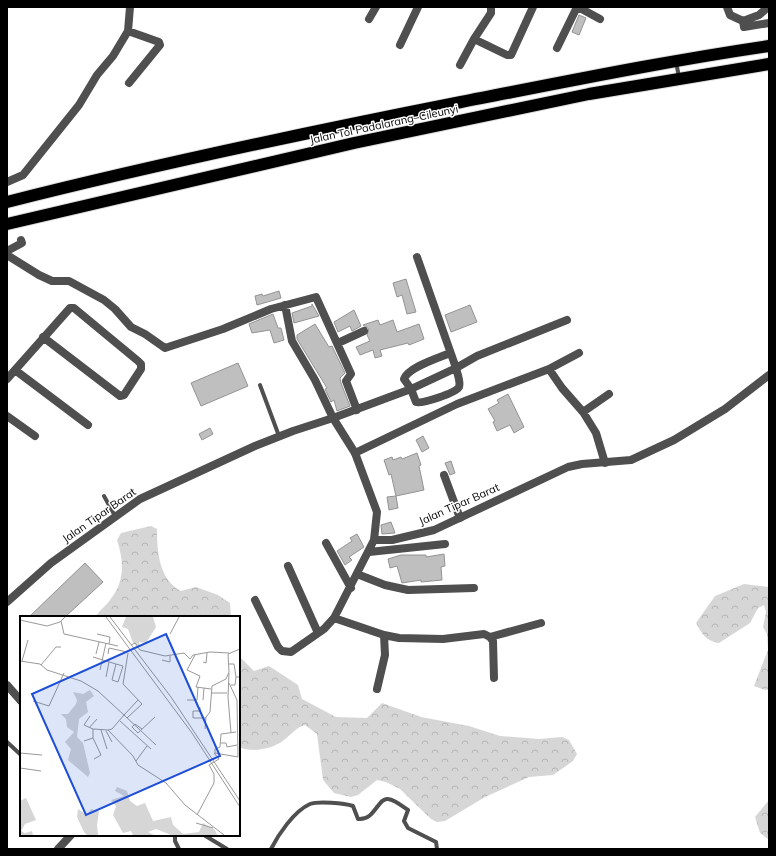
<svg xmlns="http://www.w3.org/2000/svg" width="776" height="856" font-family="Mulish,sans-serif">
<defs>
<pattern id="forest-crowns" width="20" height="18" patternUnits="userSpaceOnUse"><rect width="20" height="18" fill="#d6d6d6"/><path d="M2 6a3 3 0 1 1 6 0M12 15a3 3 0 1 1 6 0" fill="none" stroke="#b6b6b6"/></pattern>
</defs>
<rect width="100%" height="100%" fill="#fff"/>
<path fill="url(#forest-crowns)" d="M151 526 157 529C157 551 159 580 181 591L196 587 218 595 230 603 231 617H96C99 610 106 606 110 600 125 582 124 561 117 540L121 533Z
M744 584 769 587V689L765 690 754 686 768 650 767 634 763 627 766 612 764 605 758 608 750 623 719 643C706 641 702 634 696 623L715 596Z
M239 656 254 671 269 666 298 685 302 699 336 717 367 718 382 703 421 717 469 726 500 736 539 739 562 737 569 740 577 754 573 761 553 775 529 777 485 797 445 821 437 822 431 819 400 789 386 782 377 780 358 795 351 797 334 793 323 780 317 734 305 725C295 728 292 734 284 740 273 749 252 753 239 747Z
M769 800V840L760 833 755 817Z"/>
<path fill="#bfbfbf" stroke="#939393" d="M579 15 586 18 579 35 572 32Z
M406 279 416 312 407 314 402 295 397 297 393 283Z
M279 291 281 298 257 305 255 296 262 294 263 296Z
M312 304 319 316 294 323 292 313 312 306Z
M470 305 477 322 451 332 445 315Z
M354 310 361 326 352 331 350 326 338 332 334 322Z
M273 314 278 328H281L284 340 274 343 270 330 252 333 249 324Z
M378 320 380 325 393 320 397 332 419 324 424 339 409 345 408 343 380 350 382 356 375 358 373 350 360 355 356 347 370 341 367 335 369 329 363 325Z
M315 324 329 347 332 346 345 373 340 378 341 383 350 406 337 411 334 400 331 402 325 389 327 388 297 339V335Z
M238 363 248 386 201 406 191 383Z
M508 394 524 427 514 433 510 425 497 431 493 422 495 421 488 409 499 403 497 400Z
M210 428 213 434 202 440 199 434Z
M423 436 429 448 422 452 416 440Z
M417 453 421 465 419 466 424 490 396 496 391 474 389 475 384 460 392 457 393 460 401 457 402 459Z
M451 461 455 473 450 475 445 463Z
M396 496 398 508 389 510 387 497Z
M391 522 395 533 382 534 381 525Z
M357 534 364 547 349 557 352 560 345 565 337 551 352 541 350 538Z
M444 554 445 566 441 567 442 580 421 582V580L402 583 397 566 390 568 388 559 401 555H426V557Z
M85 563 103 582 65 617H29Z"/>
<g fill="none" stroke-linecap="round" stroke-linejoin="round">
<g stroke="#dbdbdb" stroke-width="14">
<path id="motorway" d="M7 202C157 164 309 132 461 102 564 82 666 61 769 46
M7 224 354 143 589 94 769 64"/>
</g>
<path stroke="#4f4f4f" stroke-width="4" d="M676 62 679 77
M260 385 279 436
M104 496 115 516
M7 742 21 755
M175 835V841L179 849
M204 835 227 849
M271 849C278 835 294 811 310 804 318 801 344 803 353 806L358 819C375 821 378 797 388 799 395 800 402 806 408 810L404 821 408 828 436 842 437 849"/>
<path stroke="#4f4f4f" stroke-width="8" d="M491 7V13L474 39 507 55H511L533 7
M578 7 600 19
M727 7 730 15 743 21 759 15 768 7
M369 19 376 7
M743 21 744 27 769 23
M128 31 159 42 160 45 129 83
M400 45 418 7
M557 48 577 7
M460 65 474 39
M7 182 23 175 79 105 97 75 113 56 128 31 130 7
M7 251 22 243 21 240
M7 255 39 275 52 281H69L104 300 115 309 131 327 145 334 165 348 223 329 271 309 316 297 351 374 346 381 357 410
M417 257 456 368C457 373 461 382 459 387 456 393 422 404 416 402L411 389 404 379C408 367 439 358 450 353
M285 305 292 341 315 380 333 418 411 389 456 368 477 356 567 320
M338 343 364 331
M549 369 562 388 583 412 596 433 605 463
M15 370 88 425
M7 379 70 308H74L138 361 141 364V369L124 395 120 396 43 337
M583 412 609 394
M7 416 35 436
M355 453 457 404 549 369 579 353
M444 475 460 518
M326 543 351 588
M369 552 445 544
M288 566 318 633
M357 574 385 585 408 590 474 588
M255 600 278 647 282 651 291 652 324 629 334 618 374 540
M334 618 384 635 385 655 377 689
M384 635 399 638 443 639 484 634 490 637 493 641 494 678
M490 637 541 623
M7 685 21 701
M58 849 71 835"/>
<path stroke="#4f4f4f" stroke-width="8" d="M7 602 51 563 140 499 255 446 293 431 333 418 355 453 377 512 374 540H392L434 530 568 467 582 464 631 460 674 440 725 409 769 375"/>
<use href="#motorway" stroke="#000" stroke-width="12"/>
</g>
<g text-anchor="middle" stroke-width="3" stroke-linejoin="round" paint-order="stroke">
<g font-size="11" fill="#000" stroke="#fff">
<text transform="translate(384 124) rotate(-12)" y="4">Jalan Tol Padalarang–Cileunyi</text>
<text transform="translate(459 504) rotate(-24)" y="4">Jalan Tipar Barat</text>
<text transform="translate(99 515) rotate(-35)" y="4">Jalan Tipar Barat</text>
</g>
</g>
<g transform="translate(20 616)">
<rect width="220" height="220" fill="#fff"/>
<path d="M106 1H133L136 11 126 27 119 26 120 31 113 27 108 13 102 11ZM70 74 74 80 66 86 68 96 59 103 57 121 63 127 70 157 68 161 48 144 51 133 45 126 54 116 47 111 46 103 41 98H48L56 88 57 84 53 76 63 78ZM97 171 107 175 110 185 117 190 125 187 133 205 151 201 153 209 163 218 179 216 183 207 195 214 197 219H151L136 213 128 216 134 219H113L111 215 103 217 93 199 96 190 91 184 104 180 95 175ZM6 182 16 204 5 208 1 215 5 217 12 215 13 219H0V185ZM58 193 67 199 71 193 79 195 77 209 78 219H67L64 216 57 201Z" fill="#d6d6d6"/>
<path fill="none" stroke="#999" stroke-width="1" d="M86 1 172 117 220 191M90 1 151 81 220 185M0 4 27 10 40 6 45 1M41 5 44 18 98 30M77 18 90 21 89 28M150 18 159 1M111 29 115 27 120 34 145 40 164 37 170 43 173 39 190 36 209 37M76 38 79 26M88 38 89 32 107 36M175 39 167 54 180 60 176 71 191 73M73 41 96 48 103 50 98 66 92 64 96 48M142 44 150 46V40M0 45 20 48 27 54 61 65 78 75 104 99 92 113 88 114 73 113 64 109 70 100M2 45 8 24M183 46 186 47 187 37M208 48H214L216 61H220M21 49 36 31H41M80 54 86 27M209 57 208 81 211 117M86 61 89 46M209 67 217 84 218 141 195 137V133L200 131 201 118 216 116M211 69H215L216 61M191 77H207M118 84 104 99 136 129M167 84H177L178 71M183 84 184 72M13 85 29 90 44 57M180 91V95H173V102H186M107 102 122 88 103 68 108 37M100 105 131 133M69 112 77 103M122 113 115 108 112 111 118 117 120 115 135 101M185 113 186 101 190 96 192 70 206 63 209 56 208 38 220 33M81 114 87 133M88 114 113 140 118 149 146 167 165 189 204 219M86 115 92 126M73 122 81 139 74 143M64 125 73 122V113M201 127H206L207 131 217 129M0 137 22 139M116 145 127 130M0 152 21 155M177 199 194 167V158L189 149 199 143 194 137M176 207 193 212"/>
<path fill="#1d4ed8" fill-opacity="0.15" stroke="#1d4ed8" stroke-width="2" d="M146 18 200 140 66 199 12 78Z"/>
<rect width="220" height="220" fill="none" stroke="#000" stroke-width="2"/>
</g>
<rect width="776" height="856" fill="none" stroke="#000000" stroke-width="16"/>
</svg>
